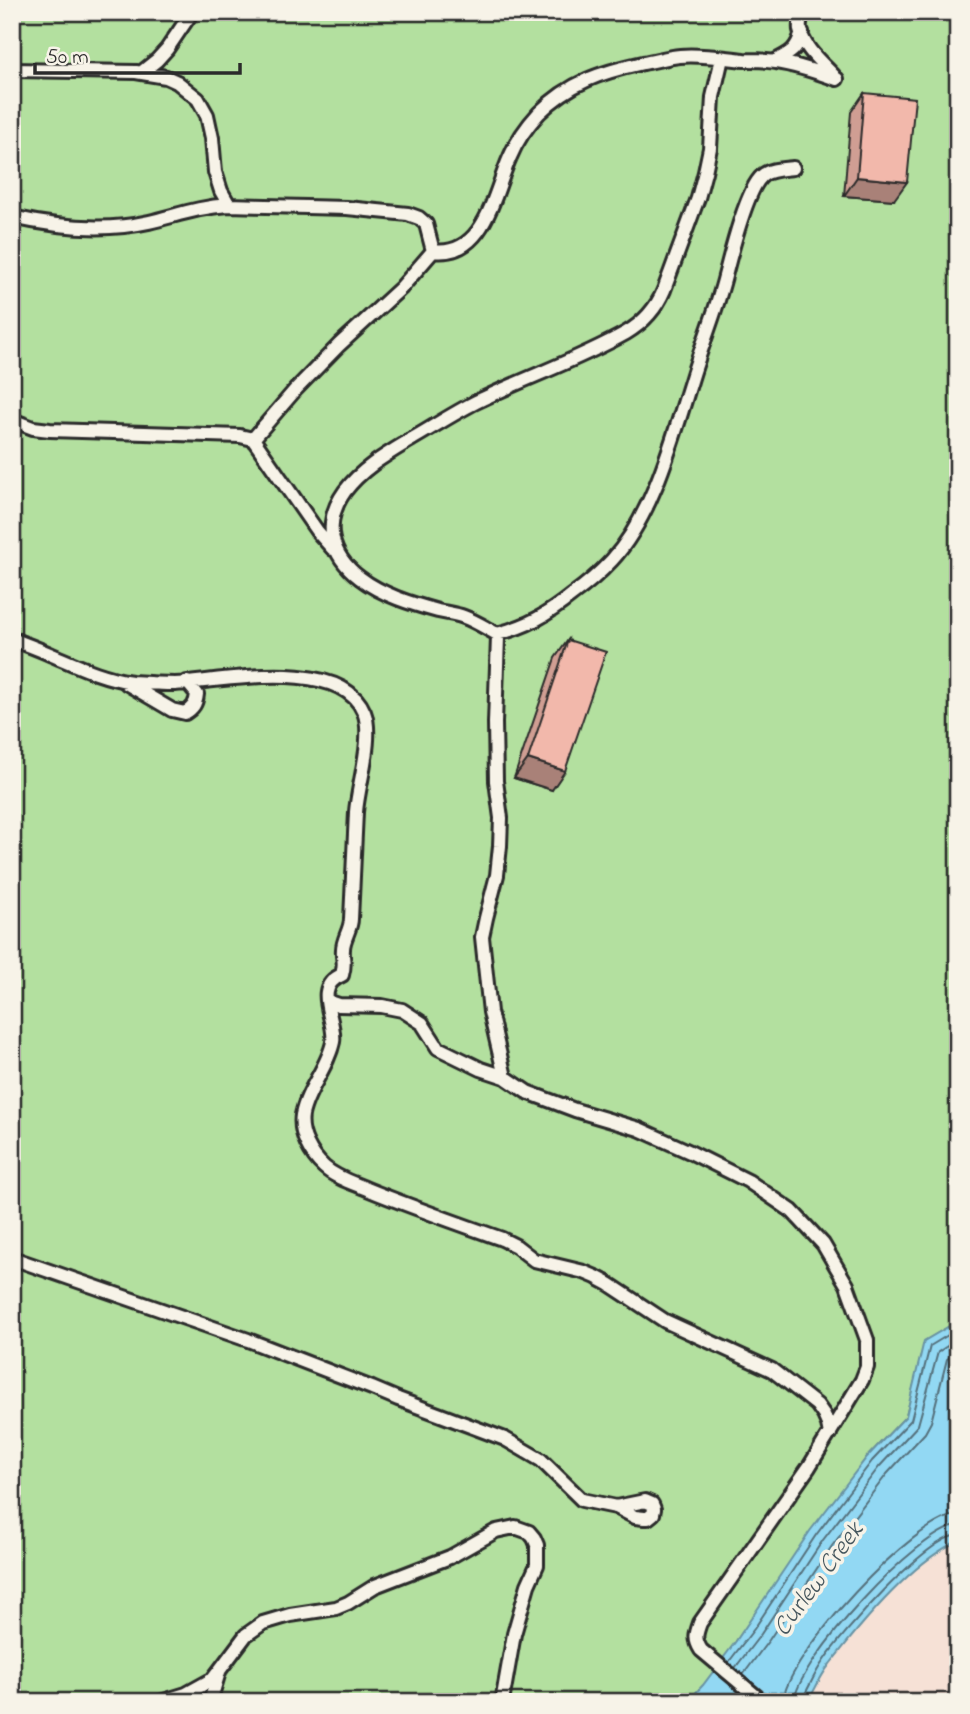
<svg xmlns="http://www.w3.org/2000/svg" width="970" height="1714" font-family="'Indie Flower',sans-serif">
<rect width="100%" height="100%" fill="#f6e1d6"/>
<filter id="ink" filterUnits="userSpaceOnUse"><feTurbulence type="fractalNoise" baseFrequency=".0143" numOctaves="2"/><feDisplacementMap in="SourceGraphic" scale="14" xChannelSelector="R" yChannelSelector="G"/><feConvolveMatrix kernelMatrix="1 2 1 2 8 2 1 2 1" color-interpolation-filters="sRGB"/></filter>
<g filter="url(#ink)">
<path fill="#b3e09f" stroke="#6f8665" stroke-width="2" d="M12 12H958V1321L925 1341 906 1416 867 1457 736 1641 806 1702H12Z"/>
<path fill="#92d8f3" stroke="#6993a3" stroke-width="2" d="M958 1321V1541C913 1561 860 1625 830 1664 821 1675 815 1689 808 1702H687L703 1685 736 1641 810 1531 867 1457 906 1416 924 1341Z"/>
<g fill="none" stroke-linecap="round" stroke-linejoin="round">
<path stroke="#54707b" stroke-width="2" d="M728 1663 754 1629 816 1535 872 1461 911 1420 930 1346 958 1329
M735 1668 761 1634 823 1540 879 1467 918 1425 938 1352 958 1339
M743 1675 769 1640 832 1546 887 1474 925 1433 931 1422 947 1359 958 1352
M783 1702C785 1658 914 1517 958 1515
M794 1702C796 1664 919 1528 958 1526
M803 1702 804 1696C810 1685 815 1673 822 1663 841 1634 926 1538 958 1535"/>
<g stroke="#2b2b2b" stroke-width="18">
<path id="service" d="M802 12C801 17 799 25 800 30 804 49 822 63 834 76
M722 58 713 97 710 148 705 172 698 198 664 290C656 309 643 323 626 333 578 360 525 378 476 402 454 413 433 427 412 439 389 453 362 468 345 491 322 523 330 555 360 578 382 595 412 604 438 611 447 613 456 614 464 617 475 621 486 628 497 634L498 637 495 723 496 781 501 818 500 846 497 875 486 918 482 937 490 1012 505 1077 527 1092 575 1110 639 1129 690 1152 748 1181 792 1211 823 1244 847 1285 867 1340V1367L862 1380 809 1467 700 1623C696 1634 694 1639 701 1650L763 1702
M775 61C791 53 797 50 802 32
M12 70 136 72 166 77 177 82 198 99 207 115 212 138 215 172 221 191 229 205 347 208 408 214 419 218 426 224 433 251C485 258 494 192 510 157 517 140 527 126 539 113 570 82 602 72 643 63 655 61 668 57 680 56 701 54 723 58 744 60 754 60 765 60 776 62 797 65 817 72 837 79
M142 72 157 60 167 49 192 12
M12 217C56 227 104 232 149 222 178 215 199 207 229 205
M12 420 33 428 50 430 240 436 253 439 317 531 333 549
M253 439 296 389 339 345 401 288 433 251
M497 634C528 626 547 615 572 595 586 585 600 573 612 560 653 515 673 438 691 381 701 347 715 314 724 280 730 257 746 190 762 176 769 169 783 169 793 168
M12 639C25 644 39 649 52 655 78 666 103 678 132 682 146 683 161 684 175 684 223 681 341 656 364 712 374 737 358 785 356 812 354 848 353 883 351 919 351 929 343 939 343 949 342 961 346 961 342 975 311 987 337 1020 333 1042 328 1067 307 1089 302 1115 299 1134 311 1155 324 1167 336 1178 353 1183 367 1189 411 1207 457 1223 502 1239L516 1246 534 1260 584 1272 596 1277 609 1284 665 1321 772 1370 817 1405 824 1415 828 1424 830 1434
M126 683 172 710 185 713C193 708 196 704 197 694L187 682
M327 1001 339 1005 382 1006 402 1010 422 1023 438 1048 481 1069 505 1077
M12 1258 248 1340 372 1388 398 1399 505 1439 541 1460 582 1500 616 1507 635 1517 644 1518H648L653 1514 654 1509 652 1504 645 1501 616 1507
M160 1702 186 1694 213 1679 246 1635 263 1623 290 1615 336 1608 348 1603 375 1586 450 1557 496 1531 515 1527 529 1532 534 1538 537 1545V1565L528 1585 514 1634 502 1702
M210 1702 219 1672"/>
</g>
<path stroke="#2b2b2b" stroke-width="4.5" stroke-dasharray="2 5" stroke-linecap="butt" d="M956 1702 958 1675"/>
<use href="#service" stroke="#f7f3e8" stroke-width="12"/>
</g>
<path fill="#d09e93" stroke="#2b2b2b" stroke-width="2" d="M864 93 894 200 844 196 851 112Z
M568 640 552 790 514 778 555 658Z"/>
<path fill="#a98178" stroke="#2b2b2b" stroke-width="2" d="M857 177 907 182 894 200 844 196Z
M528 759 565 771 552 790 514 778Z"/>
<path fill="#f2b8ab" stroke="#2b2b2b" stroke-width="2" d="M864 93 915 98 907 182 857 177Z
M568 640 606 652 565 771 528 759Z"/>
</g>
<g text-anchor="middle" stroke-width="7" stroke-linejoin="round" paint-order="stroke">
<g font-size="26" font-style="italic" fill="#45565d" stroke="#f7f3e8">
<text transform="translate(817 1578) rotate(-54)" y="9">Curlew Creek</text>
</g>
</g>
<rect width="970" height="1714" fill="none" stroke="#f7f3e8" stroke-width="42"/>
<rect x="21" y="21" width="928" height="1672" fill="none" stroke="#2b2b2b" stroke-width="2.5" filter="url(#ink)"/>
<path d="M35 63v10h205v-10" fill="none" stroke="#2b2b2b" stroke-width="3.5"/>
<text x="46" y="63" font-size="21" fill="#2b2b2b" stroke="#f7f3e8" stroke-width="5" paint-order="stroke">50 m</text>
</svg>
